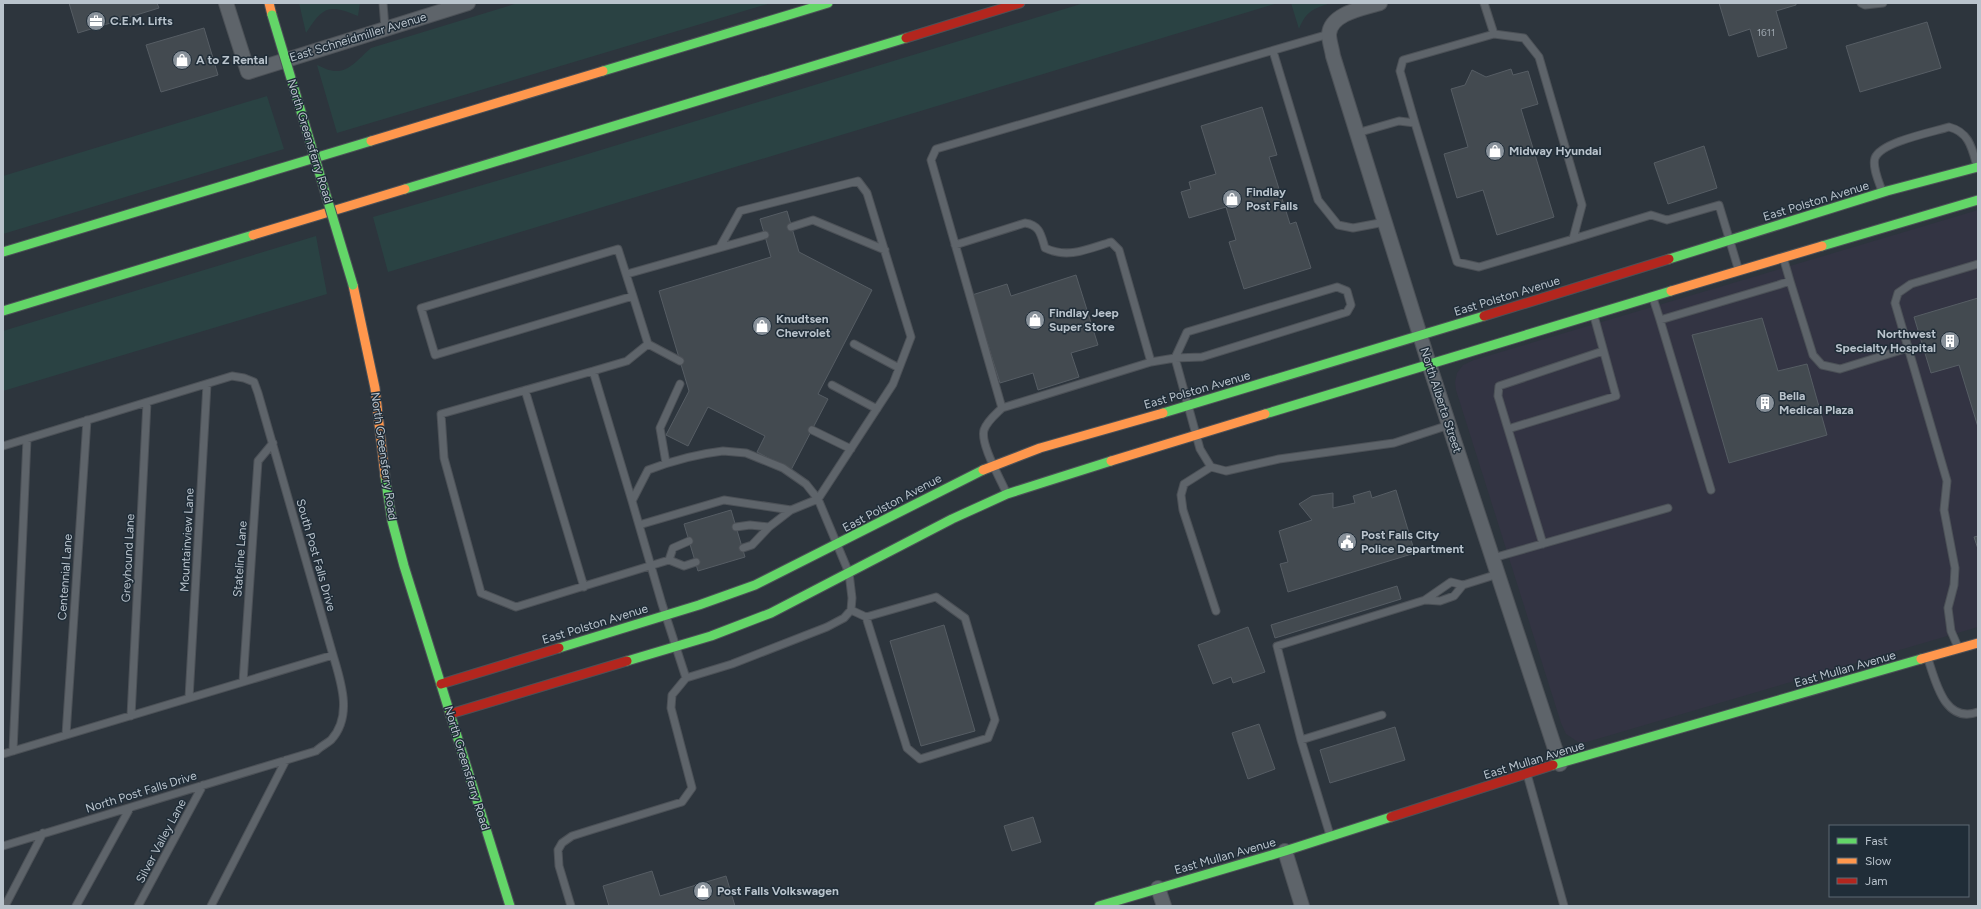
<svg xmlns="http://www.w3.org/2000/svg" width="1981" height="909" font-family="Figtree,sans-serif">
<rect width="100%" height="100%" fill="#2d353d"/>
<path fill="#333443" d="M1978 210V627L1587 742H1578L1566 734 1561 723 1456 390 1455 382 1457 373 1463 365 1474 360Z"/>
<path fill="#2a4243" d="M299 3H360L358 16C329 4 323 6 306 33Z
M518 3H771L337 133 317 65C322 67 329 71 335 71 350 72 360 57 371 48Z
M1084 3H1278L388 272 373 217 568 160Z
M1291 3H1331C1313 9 1306 11 1299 29Z
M267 96 284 149 3 234V176Z
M316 236 327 294 3 391V331Z"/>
<path fill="#434a50" stroke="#565d64" d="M69 3H157L159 8 78 33Z
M1719 3H1796V5L1776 11 1787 48 1758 57 1750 29 1729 36Z
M1927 22 1941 68 1860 92 1846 46Z
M204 28 218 75 161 92 146 45Z
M1511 69 1513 75 1528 71 1538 104 1521 109 1554 217 1497 235 1483 190 1457 198 1444 154 1468 147 1451 89 1465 85 1472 70 1486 77Z
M1262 107 1277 155 1269 157 1290 224 1296 222 1311 268 1244 289 1229 242 1236 240 1226 207 1189 218 1181 192 1191 189 1189 182 1216 174 1201 126Z
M1704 146 1717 188 1668 204 1654 163Z
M787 211 799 252 872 290 818 394 828 399 791 470 757 452 765 436 708 407 688 446 666 435 689 391 659 291 771 257 760 219Z
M1076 275 1098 345 1071 353 1079 377 1038 390 1033 373 1000 383 972 295 1007 284 1011 296Z
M1978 298V427L1959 365 1931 373 1914 317Z
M1762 318 1778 371 1807 364 1827 435 1729 463 1692 335Z
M1396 490 1415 553 1288 592 1280 564 1288 562 1279 531 1312 520 1299 504 1312 496 1333 493V508L1355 503 1353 496 1370 491 1372 498Z
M731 510 745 557 698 571 684 524Z
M1978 536V549L1974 537Z
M1397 586 1401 599 1275 638 1271 625Z
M944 625 975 731 921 746 890 641Z
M1248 627 1265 672 1233 683 1231 677 1213 684 1198 645Z
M1259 724 1275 769 1248 779 1232 733Z
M1395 727 1405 760 1330 783 1320 750Z
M1033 817 1041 842 1012 851 1004 826Z
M652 871 660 896 726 876 735 906H609L603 886Z"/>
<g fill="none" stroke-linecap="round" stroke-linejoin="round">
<g stroke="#4c5157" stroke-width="9">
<path id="lane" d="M383 3 385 28
M1861 3 1865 5 1883 3
M1273 51 1318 200 1338 225 1353 228 1385 222
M1415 123 1400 71 1403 60 1494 34
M1357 133 1399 121 1415 123 1457 262 1479 267 1573 239 1582 205 1539 57 1524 38 1494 34 1484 3
M1882 191C1879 182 1872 167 1875 158 1881 142 1933 132 1949 127 1969 132 1972 148 1977 166
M791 227 813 220 885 250
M1573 239 1651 215 1667 220 1719 205 1738 268
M955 245 1025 223C1040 225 1041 235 1045 248 1068 259 1088 249 1111 242L1119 250 1151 362
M627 274 765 235
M1790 281 1813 355 1822 365 1840 369 1908 348
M1337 287 1347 291 1351 305 1347 312 1202 357 1175 358 1187 332Z
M1653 298 1660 320 1778 285 1790 281 1783 257
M1660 320 1711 490
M648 344 680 361
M854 344 899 368
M593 371 627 361 648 344 633 296 435 355 421 308 618 249 633 296
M832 385 877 409
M525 390 584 587
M1002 408 931 160 936 149 1329 34
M1508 429 1498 396 1499 386 1603 351
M812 430 851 449
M3 446 232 376 244 378 254 382 258 393 333 655C341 682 353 716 331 740 326 744 320 747 316 751L3 846
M723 451 746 453 783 468 806 484 818 499 849 573 852 598 851 610 844 618 827 627 732 664 686 678 662 604 632 501 648 470C674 460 697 454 723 451Z
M666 463 660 428 680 384
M1211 467 1184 484 1181 495 1183 510 1216 611
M1006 492C1000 478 980 444 984 430 987 421 996 414 1002 408L1151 362 1175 358 1200 449 1211 467 1226 471 1279 459 1394 443 1449 425
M632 501 593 371 441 414 444 458 481 593 516 607 669 560 684 566 696 562
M639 525 724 500 791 510 818 499 893 384 911 337 867 193 858 181 740 211 720 247
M736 527 750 525 769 527
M1543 544 1508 429 1616 396 1594 316
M743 548 752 545 769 527 791 510
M1493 558 1668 508
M669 560 673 548 689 541
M1425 600 1451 582 1463 585
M851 610 866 617 907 748 920 759 988 738 995 720 965 618 936 597 866 617
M1958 647 1951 631 1948 608 1954 585 1955 568 1944 510 1947 481 1895 303 1898 293 1911 284 1978 264
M1928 659C1936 683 1945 724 1978 712
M243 682 258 461 273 443
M189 698 207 384
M131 716 147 402
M66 735 87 420
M1301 740 1382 715
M13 751 27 439
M3 754 333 655
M1527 774 1564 906
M1330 835 1301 740 1277 646 1425 600 1440 601 1454 596 1463 585 1498 574
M5 906 43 833
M76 906 130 808
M138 906 203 785
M211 906 286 760
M571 906 559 866 558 850 562 843 572 836 591 830 682 802 692 788 671 708 672 695 686 678"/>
</g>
<g stroke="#4c5157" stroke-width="16">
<path id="street" d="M226 3 248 72 468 3
M1380 3C1364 8 1331 13 1329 34 1329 41 1332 49 1333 56L1429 364 1560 764
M1285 851 1302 906
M1158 888 1164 906"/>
</g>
<g stroke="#4c5157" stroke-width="11">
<path id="fast" d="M603 71 828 3
M405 189 906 38
M1822 246 1978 200
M3 252 371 141
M1669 259 1887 191 1978 167
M3 311 253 235
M1163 413 1484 316
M1265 414 1671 291
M385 476 392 521 404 566 510 906
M559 648 699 605 755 585 983 470
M627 661 711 636 771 613 952 519 1007 494 1111 461
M1553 765 1921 659
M1099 906 1285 851 1391 817"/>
</g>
<g stroke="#4c5157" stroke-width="11">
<path id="slow" d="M269 3 272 15
M371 141 603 71
M253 235 405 189
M353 285 375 388 385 476
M1671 291 1822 246
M1111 461 1265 414
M983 470 1040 448 1163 413
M1921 659 1978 643"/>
</g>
<g stroke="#4c5157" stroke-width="11">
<path id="jam" d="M906 38 1020 3
M1484 316 1669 259
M441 684 559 648
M450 714 627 661
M1391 817 1553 765"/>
</g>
<use href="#lane" stroke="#5e646a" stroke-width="7"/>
<use href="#street" stroke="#5e646a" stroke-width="14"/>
<use href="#fast" stroke="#63d668" stroke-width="9"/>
<use href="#slow" stroke="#ff974d" stroke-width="9"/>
<use href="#jam" stroke="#b3261e" stroke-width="9"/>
<g stroke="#4c5157" stroke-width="11" stroke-linecap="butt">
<path id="fast-bridge" d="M272 15 353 285"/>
</g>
<use href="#fast-bridge" stroke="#63d668" stroke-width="9"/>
</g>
<defs>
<g id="office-disc" transform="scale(1)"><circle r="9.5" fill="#88919a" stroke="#202d38"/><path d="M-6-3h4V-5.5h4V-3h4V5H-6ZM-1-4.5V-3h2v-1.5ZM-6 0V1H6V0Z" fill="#fff"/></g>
<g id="shop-disc" transform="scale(1)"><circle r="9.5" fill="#88919a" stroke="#202d38"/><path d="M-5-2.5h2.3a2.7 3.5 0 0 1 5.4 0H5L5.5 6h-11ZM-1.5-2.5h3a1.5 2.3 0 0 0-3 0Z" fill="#fff"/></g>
<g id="building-disc" transform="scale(1)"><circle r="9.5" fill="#88919a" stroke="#202d38"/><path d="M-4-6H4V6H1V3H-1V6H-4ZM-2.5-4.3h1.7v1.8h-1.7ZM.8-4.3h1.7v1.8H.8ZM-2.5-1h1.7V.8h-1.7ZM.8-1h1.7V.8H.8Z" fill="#fff"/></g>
<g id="civic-disc" transform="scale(1)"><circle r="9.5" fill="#88919a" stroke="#202d38"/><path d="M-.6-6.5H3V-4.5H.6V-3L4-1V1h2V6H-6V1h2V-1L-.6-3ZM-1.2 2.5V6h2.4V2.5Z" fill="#fff"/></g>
</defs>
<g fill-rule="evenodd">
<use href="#office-disc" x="96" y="21"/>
<use href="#shop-disc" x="182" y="60"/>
<use href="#shop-disc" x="1495" y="151"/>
<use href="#shop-disc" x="1232" y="199"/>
<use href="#shop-disc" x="1035" y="320"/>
<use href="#shop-disc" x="762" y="326"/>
<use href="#building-disc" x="1950" y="341"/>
<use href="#building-disc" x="1765" y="403"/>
<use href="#civic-disc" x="1347" y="542"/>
<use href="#shop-disc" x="703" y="891"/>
</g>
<g text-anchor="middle" stroke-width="3" stroke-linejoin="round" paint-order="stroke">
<g font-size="10" fill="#9ca5ad">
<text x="1766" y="36">1611</text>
</g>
<g font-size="12" font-weight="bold" fill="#b9c3cc" stroke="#202d38" text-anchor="start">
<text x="110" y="25">C.E.M. Lifts</text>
<text x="196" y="64">A to Z Rental</text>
<text x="1509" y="155">Midway Hyundai</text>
<text x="1246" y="196">Findlay<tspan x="1246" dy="14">Post Falls</tspan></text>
<text x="1049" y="317">Findlay Jeep<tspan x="1049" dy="14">Super Store</tspan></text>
<text x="776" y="323">Knudtsen<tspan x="776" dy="14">Chevrolet</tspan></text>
<text x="1936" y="338" text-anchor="end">Northwest<tspan x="1936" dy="14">Specialty Hospital</tspan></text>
<text x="1779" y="400">Bella<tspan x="1779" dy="14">Medical Plaza</tspan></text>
<text x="1361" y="539">Post Falls City<tspan x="1361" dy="14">Police Department</tspan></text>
<text x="717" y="895">Post Falls Volkswagen</text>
</g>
<g font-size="12" fill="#b9c3cc" stroke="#202d38">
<text transform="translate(358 37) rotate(-17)" y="4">East Schneidmiller Avenue</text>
<text transform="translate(310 141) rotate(73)" y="4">North Greensferry Road</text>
<text transform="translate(1816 201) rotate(-17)" y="4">East Polston Avenue</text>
<text transform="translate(1507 296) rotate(-17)" y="4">East Polston Avenue</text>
<text transform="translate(1197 390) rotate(-16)" y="4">East Polston Avenue</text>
<text transform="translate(1441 400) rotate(72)" y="4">North Alberta Street</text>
<text transform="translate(384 456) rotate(82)" y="4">North Greensferry Road</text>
<text transform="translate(892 503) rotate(-28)" y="4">East Polston Avenue</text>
<text transform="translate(187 540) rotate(-87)" y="4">Mountainview Lane</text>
<text transform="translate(316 555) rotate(74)" y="4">South Post Falls Drive</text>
<text transform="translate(128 558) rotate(-87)" y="4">Greyhound Lane</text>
<text transform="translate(240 559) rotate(-86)" y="4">Stateline Lane</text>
<text transform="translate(65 577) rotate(-86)" y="4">Centennial Lane</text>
<text transform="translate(595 624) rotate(-17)" y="4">East Polston Avenue</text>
<text transform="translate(1845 669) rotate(-16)" y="4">East Mullan Avenue</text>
<text transform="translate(1534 760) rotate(-17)" y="4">East Mullan Avenue</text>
<text transform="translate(467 768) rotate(73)" y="4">North Greensferry Road</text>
<text transform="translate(141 792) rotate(-17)" y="4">North Post Falls Drive</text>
<text transform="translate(161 841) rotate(-62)" y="4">Silver Valley Lane</text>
<text transform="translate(1225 856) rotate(-16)" y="4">East Mullan Avenue</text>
</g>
</g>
<rect width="1981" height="909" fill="none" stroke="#b9c3cc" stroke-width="8"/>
<rect x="1829" y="825" width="140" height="72" fill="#202d38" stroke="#5d6973"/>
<rect x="1837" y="838" width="20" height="6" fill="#63d668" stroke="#5d6973"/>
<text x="1865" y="845" font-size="12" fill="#b9c3cc">Fast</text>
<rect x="1837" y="858" width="20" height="6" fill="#ff974d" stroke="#5d6973"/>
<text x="1865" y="865" font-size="12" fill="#b9c3cc">Slow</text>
<rect x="1837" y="878" width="20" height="6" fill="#b3261e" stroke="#5d6973"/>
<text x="1865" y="885" font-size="12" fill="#b9c3cc">Jam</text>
</svg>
